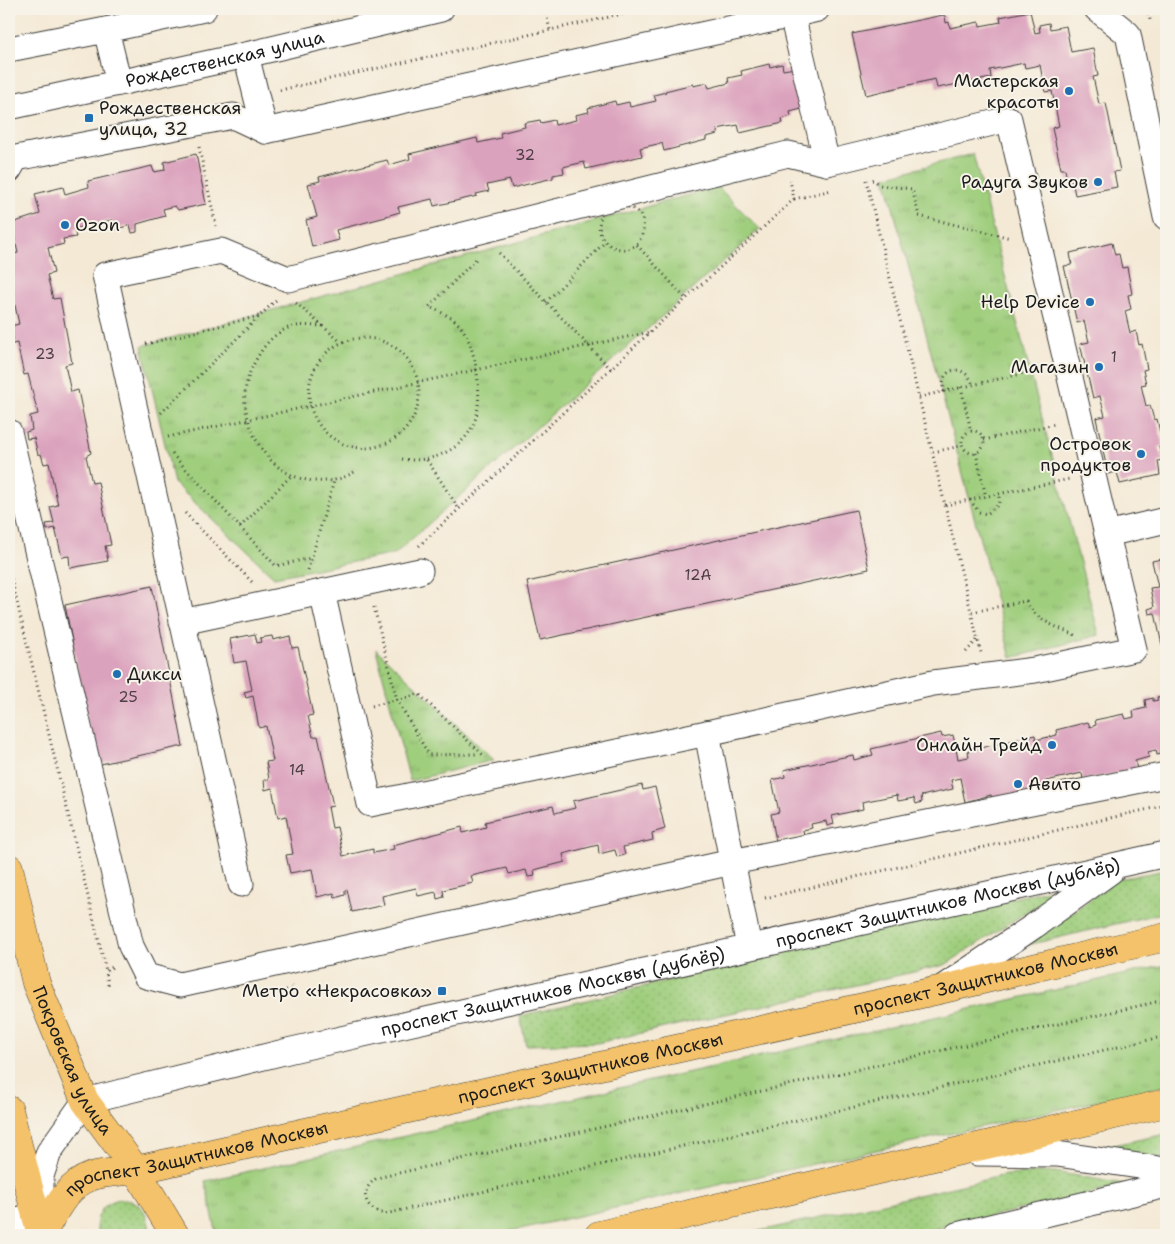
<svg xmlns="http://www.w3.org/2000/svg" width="1175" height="1244" font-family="'Shantell Sans',sans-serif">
<defs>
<pattern id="grass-dots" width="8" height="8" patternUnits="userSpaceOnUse" patternTransform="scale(1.25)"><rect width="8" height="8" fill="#9fce7d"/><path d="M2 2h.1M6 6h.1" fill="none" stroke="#88b06b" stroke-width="1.8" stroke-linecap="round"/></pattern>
<pattern id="park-tufts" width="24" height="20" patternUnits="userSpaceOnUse" patternTransform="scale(1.25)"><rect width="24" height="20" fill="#9fce7d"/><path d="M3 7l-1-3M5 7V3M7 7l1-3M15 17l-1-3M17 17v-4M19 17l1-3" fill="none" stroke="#88b06b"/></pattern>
</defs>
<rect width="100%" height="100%" fill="#f7f3e8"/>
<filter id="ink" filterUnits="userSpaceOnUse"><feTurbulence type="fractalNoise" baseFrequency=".02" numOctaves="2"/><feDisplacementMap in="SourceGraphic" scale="10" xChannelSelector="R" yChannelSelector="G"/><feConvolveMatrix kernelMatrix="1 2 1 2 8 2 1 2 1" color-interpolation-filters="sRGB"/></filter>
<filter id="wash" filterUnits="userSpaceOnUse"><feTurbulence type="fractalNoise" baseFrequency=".0096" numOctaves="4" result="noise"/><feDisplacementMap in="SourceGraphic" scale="20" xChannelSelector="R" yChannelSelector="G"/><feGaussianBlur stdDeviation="1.12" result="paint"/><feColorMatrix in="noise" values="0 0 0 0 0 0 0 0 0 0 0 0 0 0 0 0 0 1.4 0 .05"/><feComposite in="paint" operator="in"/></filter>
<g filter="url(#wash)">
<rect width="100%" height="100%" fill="#f4e9d5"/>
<path fill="url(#grass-dots)" stroke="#5e754c" d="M1166 870V912L1028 945 1118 879Z
M1068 885 945 965 597 1043 526 1045 520 1016Z
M1166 1134V1159L1099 1148Z
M1055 1172 1129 1185 908 1235H742L1006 1175Z
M120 1199C144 1200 147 1214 151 1235H98C94 1217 101 1203 120 1199Z"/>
<path fill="url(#park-tufts)" stroke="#5e754c" d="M973 154 1099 635 1011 658 885 177Z
M718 187 760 229 395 554 274 577 174 483 142 346Z
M376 649 494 760 410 781Z
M1166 965V1086L493 1235H217L205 1181Z"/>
<g id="blocks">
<path fill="#dba2bd" d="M1030 11 1035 33 1040 32 1039 25 1049 23 1050 29 1066 26 1071 52 1093 48 1098 76 1093 77 1099 104 1106 103 1120 171 1114 172 1117 187 1075 195 1072 180 1067 181 1065 169H1061L1052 128 1059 126 1052 91 1045 92 1040 65 1025 68 1024 63 990 70 991 78 937 88 935 79 866 95 852 34 943 15 945 16 946 23 949 22 950 28 979 22 980 26 1001 22 1000 17Z
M769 64 770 67 782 64 783 70 795 68 805 108 790 112 791 116 782 119 783 123 740 133 738 125 717 129 718 134 706 137V140L664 151 662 143 640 148 642 156 586 169 584 162 563 167 564 173 553 175V178L512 188 510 180 487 185 489 191 476 194 477 196 434 206 432 199 398 207 400 212 386 216V217L336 230 339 240 312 247 306 220 317 217 308 184 320 181 319 177 387 160 389 165 410 159 409 154 477 138 478 143 501 138 500 133 525 127 524 123 540 120 541 123 554 120 555 125 576 120 575 115 589 112 588 108 615 101 616 105 629 102 630 107 656 101 654 95 666 92 665 91 693 84V86L707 83 709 88 729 83 728 78 742 75 741 71Z
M196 154 206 204 178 210 175 206 163 209 165 216 137 224V232L132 233 130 225 114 230 112 220 74 229 76 237 63 239 64 244 48 248 54 273 47 275 53 299 60 298 72 363 65 365 71 392 78 390 91 453 86 456 92 483 98 482 111 545 105 546 108 561 70 568 69 556 62 557 55 528 47 530 46 524 54 523 50 507 58 505 49 463 44 464 41 454 38 455 34 438 27 439 26 432 32 430 30 416 38 414 28 374 24 375 17 343 9 345V340L13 339 11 326 19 324 10 283H9V255L18 253 16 245 10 247 9 242 15 240 12 223 40 214 35 194 63 187 65 194 89 187 88 181 152 166 154 172 165 170 164 162Z
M1112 243 1115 255 1119 254 1122 268 1127 267 1132 294 1128 295 1131 309 1125 311 1130 333 1136 331 1139 345 1142 344 1147 369 1143 370 1146 384 1141 385 1146 406 1150 405 1154 420 1157 419 1163 446 1159 447 1163 460 1158 461 1160 475 1120 484 1117 472 1108 474 1096 418 1105 416 1100 396 1093 398 1080 344 1089 342 1084 321 1077 323 1064 266 1072 265 1070 253Z
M856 510 869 569 540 640 527 582Z
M1166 558V644L1162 645 1155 613 1149 614 1148 609 1154 607 1150 588 1158 587 1152 561Z
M152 586 183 746 96 765 65 605Z
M255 634 257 643 261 642 260 638 272 636 273 640 290 636 292 648 298 647 313 715 308 716 313 737 318 736 333 806 328 807 332 828 337 827 343 856 373 849V853L394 849 393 845 462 827 463 833 486 827 485 822 553 806 555 813 575 808 573 801 642 785 643 790 655 787 665 829 652 833 653 840 623 847 625 855 617 857 615 850 599 854 598 845 563 854 565 862 534 870 535 876 528 877 526 870 509 874 507 868 471 876 473 883 443 890 444 897 437 899 436 892 418 896 416 888 382 896 384 905 352 912 347 889 345 890V895L335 898 334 893 317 897 312 869 290 873 286 855 293 854 286 816 278 818 272 788 265 790 264 780 269 779 266 762 273 761 266 726 259 728 253 696 246 698 244 692 252 690 246 661 234 663 230 639Z
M1166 695V753L1157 755 1156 750 1148 752 1149 757 1135 761 1137 769 1083 780 1082 773 1046 781 1047 790 993 803 991 795 965 802 960 778 951 780 953 789 921 796 922 802 916 804 914 798 898 801 897 795 862 802 863 809 832 816 834 824 827 826 826 821 811 824 812 828 803 830 804 835 776 841 771 814 779 812 772 780 785 777 784 770 853 755 854 760 873 755 871 749 941 733 942 737 953 735 958 759 969 757 968 751 1035 735 1036 740 1057 735 1056 730 1088 722 1090 727 1096 725 1095 720 1124 714 1126 719 1134 717 1133 711 1146 708 1145 700 1153 698V701L1158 700 1157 697Z"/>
</g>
</g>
<g filter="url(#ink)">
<use href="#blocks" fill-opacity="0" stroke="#3c3b38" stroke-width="1"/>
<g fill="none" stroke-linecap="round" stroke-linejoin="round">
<g stroke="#3c3b38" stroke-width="27">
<g id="minor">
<path d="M1097 9 1128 34 1166 217"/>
<path d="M792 15 817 9"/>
<path d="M106 30 119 83"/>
<path d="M9 49 106 30 204 9"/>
<path d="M246 55 265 131"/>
<path id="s1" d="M9 107 246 55 441 9"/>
<path d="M9 170 16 158 233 116 265 131 792 15 827 163 1009 119 1134 649 1035 670 933 683 707 733 370 804 322 592"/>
<path d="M9 432 131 946 146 976 180 985 732 862 1166 775"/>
<path d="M1107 534 1166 520"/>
<path d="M182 622 420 571"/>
<path d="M707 733 749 947"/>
<path d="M241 884 105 275 221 251 288 279 788 154 827 163"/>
<path d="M942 988 1034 926 1111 871"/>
<path d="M977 1153 1057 1154 1166 1170"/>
<path id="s2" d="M41 1214V1176L49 1152 85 1101 292 1050 1166 854"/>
<path d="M9 1222 36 1215"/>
<path d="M957 1235 1166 1185"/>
</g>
</g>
<g stroke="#3c3b38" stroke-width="29">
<g id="major">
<path id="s3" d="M9 868 36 983 85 1101 136 1170 175 1235"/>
<path d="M9 1110 41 1235"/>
<path id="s4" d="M41 1235C54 1214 65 1186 90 1177 102 1172 123 1172 136 1170L939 990 1166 937"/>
<path d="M599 1235 1166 1103"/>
</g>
</g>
<path stroke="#3c3b38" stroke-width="3" stroke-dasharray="1 4" stroke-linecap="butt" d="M545 9 550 30
M1148 9 1150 20
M280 90 645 9
M199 147 216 226
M866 180 981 653
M872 180H874L880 185 912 189 919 216 1011 238
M794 199 832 190
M623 206C627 207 631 207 634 209 647 216 646 238 634 246 622 254 604 246 600 232 598 226 600 220 602 213L612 208Z
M637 245 686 299
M499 253 611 369
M546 302 605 242
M296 303 341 342
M323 326C313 326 298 324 288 328 277 332 266 343 260 353 251 367 243 386 245 404 250 442 275 479 316 481 331 482 343 479 356 471
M309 393a55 55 0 1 1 110 0a55 55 0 1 1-110 0Z
M146 344 259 316
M961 387 971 431
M944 392C937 368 965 361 973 385
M919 397 1043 369
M161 413 276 300
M962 442a11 11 0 1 1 22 0a11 11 0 1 1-22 0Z
M168 437 650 332
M984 440 1055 424
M933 452 961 446
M976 453 986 497
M172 454 276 566 311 558
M402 459C432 464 467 449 476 417 480 400 479 384 476 367 473 353 470 339 461 327 453 317 441 312 429 307L476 259
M427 460 459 509
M970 500 979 512 987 514 999 504V494
M945 505 1070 479
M185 513 252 582
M240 527 291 476
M419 546 794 199 790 180
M9 569 106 971
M308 570 334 481
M374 607 397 700 429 755 476 754
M972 612 1026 601C1036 621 1055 626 1075 635
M966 652 978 639
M372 706 419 694 483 755
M765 898 1166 805
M108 985 106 971 114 966
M281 991 293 989 292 986
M1166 1003 1156 1002 377 1178C358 1191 364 1209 385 1214L1166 1036
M1158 1235 1166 1233"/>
<use href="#minor" stroke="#fff" stroke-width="25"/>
<use href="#major" stroke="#f4c26a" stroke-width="28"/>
</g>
</g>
<g fill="#1f6fb2" stroke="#f7f3e8" stroke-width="2">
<circle cx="1069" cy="91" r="5"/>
<rect x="84" y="113" width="10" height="10" rx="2.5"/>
<circle cx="1098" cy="182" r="5"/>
<circle cx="65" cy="225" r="5"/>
<circle cx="1090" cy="302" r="5"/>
<circle cx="1099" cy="367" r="5"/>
<circle cx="1141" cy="454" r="5"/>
<circle cx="117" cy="674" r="5"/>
<circle cx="1052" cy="745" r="5"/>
<circle cx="1018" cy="784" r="5"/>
<rect x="437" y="986" width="10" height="10" rx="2.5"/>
</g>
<g text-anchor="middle" stroke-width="4" stroke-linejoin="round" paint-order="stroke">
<g font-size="15" fill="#4c3e44">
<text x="525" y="160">32</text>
<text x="45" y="359">23</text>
<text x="1114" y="362">1</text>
<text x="698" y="580">12А</text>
<text x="128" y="702">25</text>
<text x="297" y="775">14</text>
</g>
<g font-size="18" fill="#1c1c1c" stroke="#f7f3e8">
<text dy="6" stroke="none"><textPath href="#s1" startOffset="221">Рождественская улица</textPath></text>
<text dy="6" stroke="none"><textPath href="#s2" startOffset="1011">проспект Защитников Москвы (дублёр)</textPath></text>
<text dy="6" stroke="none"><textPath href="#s4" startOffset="995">проспект Защитников Москвы</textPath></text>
<text dy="6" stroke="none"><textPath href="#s2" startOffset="606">проспект Защитников Москвы (дублёр)</textPath></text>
<text dy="6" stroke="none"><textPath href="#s3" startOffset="204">Покровская улица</textPath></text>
<text dy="6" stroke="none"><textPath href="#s4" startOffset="590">проспект Защитников Москвы</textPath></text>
<text dy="6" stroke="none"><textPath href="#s4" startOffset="185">проспект Защитников Москвы</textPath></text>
</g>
<g font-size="18" fill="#1c1c1c" stroke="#f7f3e8" text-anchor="end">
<text x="1059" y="87">Мастерская<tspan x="1059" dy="21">красоты</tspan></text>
<text x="99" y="114" text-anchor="start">Рождественская<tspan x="99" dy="21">улица, 32</tspan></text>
<text x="1088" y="188">Радуга Звуков</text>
<text x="75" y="231" text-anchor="start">Ozon</text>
<text x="1080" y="308">Help Device</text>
<text x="1089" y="373">Магазин</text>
<text x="1131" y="450">Островок<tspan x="1131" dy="21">продуктов</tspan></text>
<text x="127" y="680" text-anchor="start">Дикси</text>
<text x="1042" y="751">Онлайн Трейд</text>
<text x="1028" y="790" text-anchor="start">Авито</text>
<text x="432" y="997">Метро «Некрасовка»</text>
</g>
</g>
<rect width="1175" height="1244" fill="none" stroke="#f7f3e8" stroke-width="30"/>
</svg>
